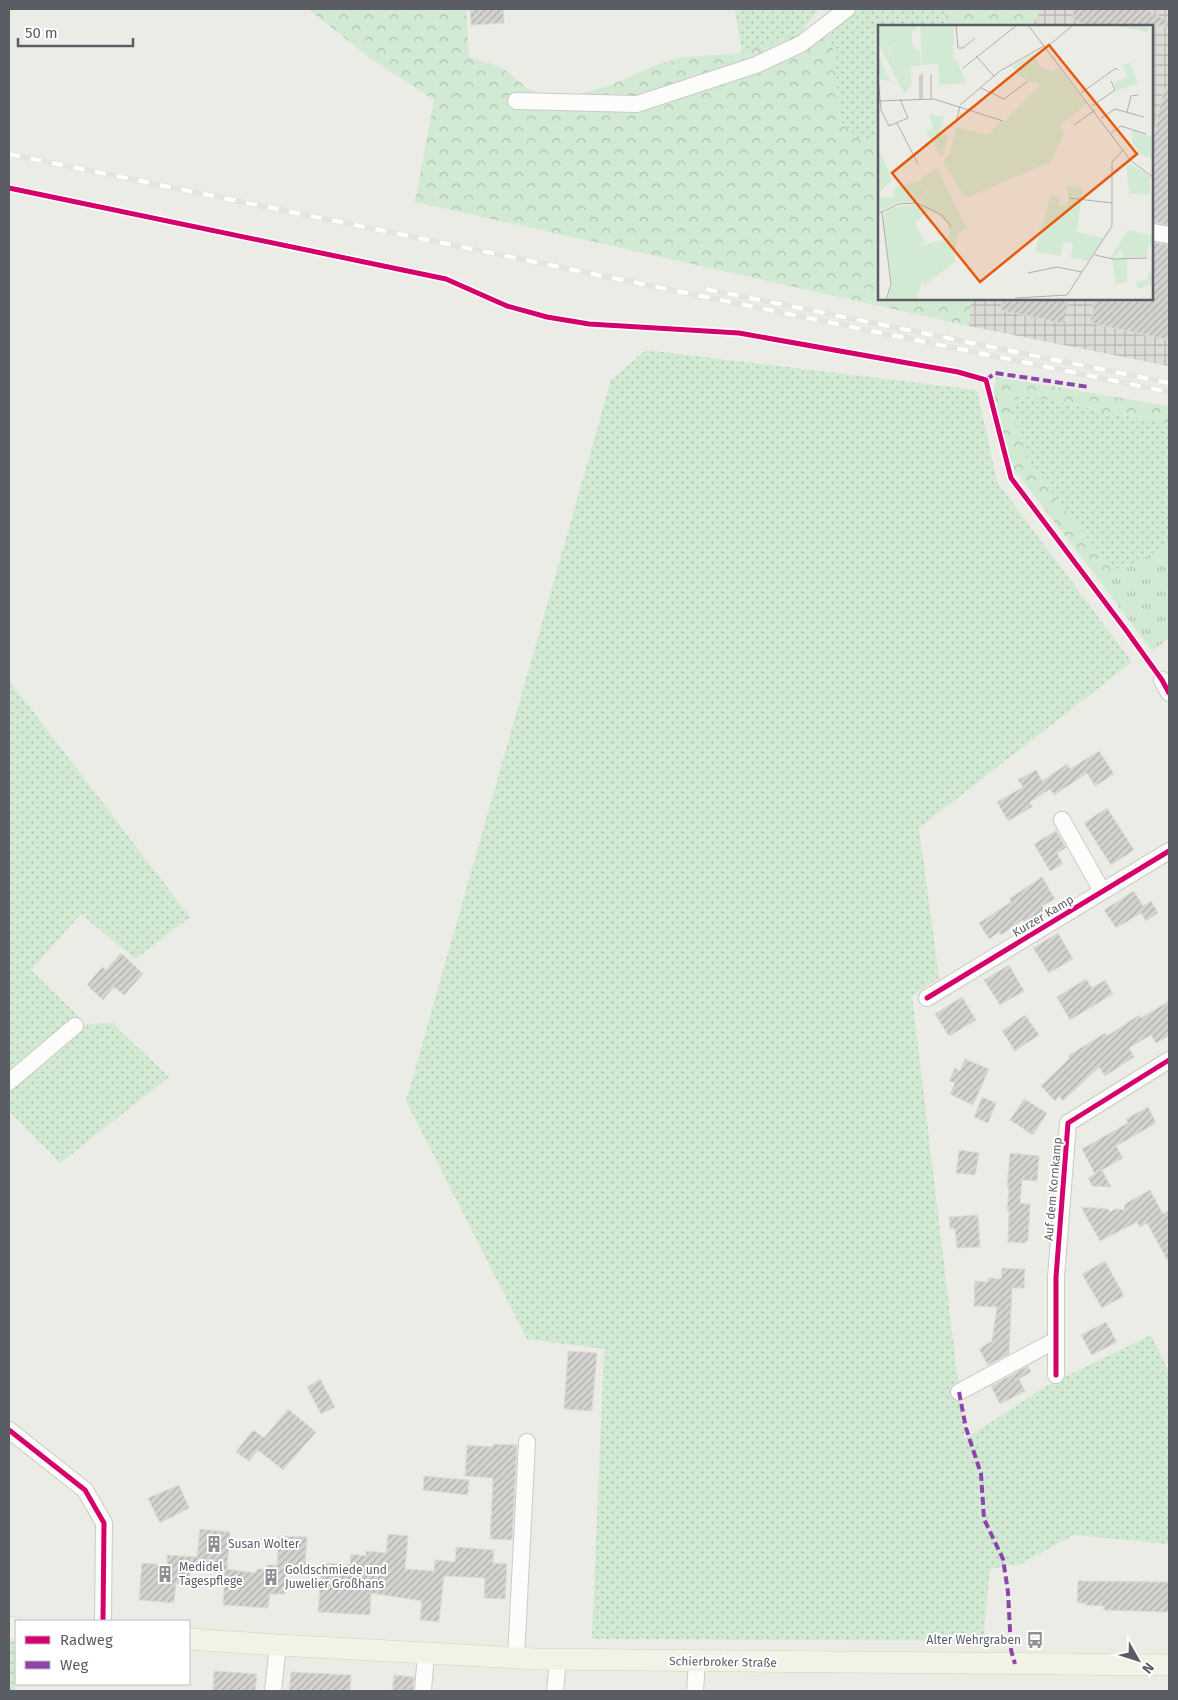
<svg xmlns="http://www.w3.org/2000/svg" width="1178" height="1700" font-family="'Fira Sans',sans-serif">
<defs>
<pattern id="industrial-grid" width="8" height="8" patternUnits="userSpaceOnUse" patternTransform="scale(1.25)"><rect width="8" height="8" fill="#dcdbd6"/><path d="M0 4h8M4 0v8" fill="none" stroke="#b5b5b1"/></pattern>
<pattern id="grass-dots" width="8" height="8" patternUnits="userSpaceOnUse" patternTransform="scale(1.25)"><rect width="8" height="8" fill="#d2ead4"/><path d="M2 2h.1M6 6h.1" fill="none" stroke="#adc1b0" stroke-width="1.8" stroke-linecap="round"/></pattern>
<pattern id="forest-crowns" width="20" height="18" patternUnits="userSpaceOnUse" patternTransform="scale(1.25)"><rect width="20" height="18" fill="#d2ead4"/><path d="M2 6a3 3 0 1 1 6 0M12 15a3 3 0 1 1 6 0" fill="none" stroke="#adc1b0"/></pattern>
<pattern id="park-tufts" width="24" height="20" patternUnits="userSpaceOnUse" patternTransform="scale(1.25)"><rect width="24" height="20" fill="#d2ead4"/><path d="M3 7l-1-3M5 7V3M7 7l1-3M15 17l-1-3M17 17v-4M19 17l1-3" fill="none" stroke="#adc1b0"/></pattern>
<pattern id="building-hatch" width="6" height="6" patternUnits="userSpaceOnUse" patternTransform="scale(1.25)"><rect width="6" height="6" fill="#d4d3d0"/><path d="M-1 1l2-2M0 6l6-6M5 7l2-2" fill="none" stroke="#afaeac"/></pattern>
</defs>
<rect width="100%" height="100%" fill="#ecece6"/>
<path fill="url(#industrial-grid)" d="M1041 9H1169V366L969 326 971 299H1152V26H1032Z"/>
<path fill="url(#grass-dots)" d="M735 9H819L800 34 742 53Z
M853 9H946L944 26H879V143L860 140 840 121 833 49 828 37Z
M646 350 977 390 997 482 1132 662 919 828 939 978 912 996 965 1439 1046 1386 1151 1335 1169 1372V1544L1074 1535 1020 1564 990 1569 983 1641 592 1639 604 1349 527 1339 406 1101 611 380Z
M1018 394 1169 424V545L1114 573 1033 468 1010 409Z
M9 680 190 917 135 959 81 914 31 970 80 1018 45 1043 9 1073Z
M112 1023 169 1077 60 1163 9 1111V1089L86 1024Z
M16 1641 15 1691H9V1642Z"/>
<path fill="url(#forest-crowns)" d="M308 9H466L469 57 501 67 527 88 553 99 577 95 611 85 654 66 682 57 742 53 788 37 824 29 833 49 840 121 860 140 879 143V299H971L969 326 415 202 434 100 370 58Z
M946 9H1041L1032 26H944Z
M996 377 1169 406V424L1019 394 1010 409 1033 468 1114 573 1101 583 1014 469 992 401Z"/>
<path fill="url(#park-tufts)" d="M1169 545V638L1152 651 1101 583 1114 573Z"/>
<path fill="url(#building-hatch)" stroke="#dcdbd5" d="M470 9H503L504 23 471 25Z
M1075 9H1145L1169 21V26H1087L1071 18Z
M1164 88 1169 89V225L1152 222V142Z
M1152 242 1169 245V340L1090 323 1095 299H1152Z
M1003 299H1069L1065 324 1000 310Z
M1099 751 1114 774 1095 786 1087 773 1054 795 1050 789 1030 802 1032 807 1008 821 997 802 1023 787 1018 780 1036 770 1042 781 1067 764 1070 769Z
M1107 808 1134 850 1111 865 1084 823Z
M1056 831 1066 848 1057 853 1063 864 1050 871 1034 844Z
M1042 877 1055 899 1042 906 1045 910 1025 923 1023 920 1001 935 999 932 989 939 979 923 1011 902 1009 899Z
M1134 891 1143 906 1151 901 1158 913 1146 921 1141 913 1116 928 1104 910Z
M1058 933 1073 959 1049 973 1033 948Z
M121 953 143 974 124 995 114 987 103 1000 87 985 102 967 106 970Z
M1009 965 1024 991 1000 1005 984 980Z
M1086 979 1092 988 1105 980 1113 994 1070 1020 1057 997Z
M962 997 976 1020 949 1036 935 1014Z
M1169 1001V1036L1156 1043 1151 1035 1129 1048 1134 1057 1105 1076 1099 1067 1063 1101 1059 1096 1055 1101 1041 1086 1070 1058 1068 1056 1105 1033 1107 1036 1139 1015 1141 1018Z
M1025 1015 1039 1035 1015 1051 1002 1031Z
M965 1059 989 1069 973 1105 950 1094 955 1083 949 1081 955 1068 960 1071Z
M982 1097 996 1103 988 1123 974 1117Z
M1024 1099 1047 1113 1033 1135 1010 1120Z
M1148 1107 1156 1123 1116 1146 1123 1158 1095 1174 1082 1149 1128 1123 1126 1119Z
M959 1150 979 1153 975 1175 956 1173Z
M1010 1153 1039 1156 1037 1181 1022 1180 1020 1203 1030 1204 1028 1241H1025V1243L1008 1242 1009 1210H1007L1009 1188H1007Z
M1102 1170 1111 1187 1092 1186 1088 1178Z
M1150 1190 1163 1214 1169 1210V1263L1147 1223 1140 1227 1137 1222 1100 1241 1081 1207 1108 1209 1110 1212 1115 1209 1124 1210 1125 1204Z
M978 1215 980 1247 957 1248 955 1228 950 1229 949 1217Z
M1105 1261 1124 1296 1102 1308 1082 1274Z
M1002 1268 1025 1269 1024 1288H1012L1009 1354 988 1365 979 1349 992 1341 997 1307 974 1306 975 1281 988 1282V1278L1001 1279Z
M1106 1322 1117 1342 1092 1355 1081 1335Z
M568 1351 597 1353 592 1411 564 1409Z
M1028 1366 1031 1372 1019 1379 1025 1391 1000 1404 991 1386Z
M320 1379 335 1407 321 1414 307 1387Z
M288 1409 316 1432 283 1470 258 1450 249 1461 236 1452 253 1430 264 1438Z
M493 1444 517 1445 512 1540 490 1539 493 1478 465 1476 467 1445 493 1447Z
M424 1476 469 1480 468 1495 423 1490Z
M179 1485 189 1508 160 1523 148 1498Z
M200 1529 230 1532 227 1569 256 1573 257 1569H265L266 1565H277L279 1536 307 1537 305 1568 294 1567 293 1570H286L285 1594H270L268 1608 223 1605 225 1573 190 1570 189 1584 176 1583 174 1603 139 1600 142 1563 167 1565V1555L197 1557Z
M388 1534 408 1536 405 1569 434 1571 435 1560 455 1562 456 1547 494 1550 493 1563 507 1564 505 1599 484 1598 485 1578 444 1576 439 1622 420 1620 422 1601 371 1593 370 1615 318 1612 322 1563 350 1565 351 1554 366 1556V1551L386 1553Z
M1078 1581 1169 1582V1612L1104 1610V1606L1086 1605V1603H1077Z
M214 1671 257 1674 255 1691H213Z
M291 1672 351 1675 350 1691H289Z
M394 1675 414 1677 413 1691H392Z"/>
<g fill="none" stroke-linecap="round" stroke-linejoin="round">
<g stroke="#cacac9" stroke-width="18">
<path id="minor" d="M516 101 637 104 756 65 801 44 847 9
M1152 232 1169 235
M1162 680 1169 693
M1062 820 1102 891
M927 998 1169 851
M9 1082 75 1026
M1056 1375V1277L1068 1123 1169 1060
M959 1392 1056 1340
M9 1430 85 1490 104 1523 103 1621
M516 1658 527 1442
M273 1691 278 1645
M423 1691 426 1653
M555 1691 558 1659
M695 1691 697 1662"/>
</g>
<g stroke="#d6d4b2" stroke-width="22">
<path id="major" d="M9 1627 16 1628
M189 1639 278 1645 536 1659 1169 1665"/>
</g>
<use href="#minor" stroke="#fcfcfb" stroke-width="16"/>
<use href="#major" stroke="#f2f3e7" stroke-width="21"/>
<g stroke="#e4e4e3" stroke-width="5.5">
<path id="rail" d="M9 154 1169 392
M706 289 1169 383"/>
</g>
<use href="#rail" stroke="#fff" stroke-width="4" stroke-dasharray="11" stroke-linecap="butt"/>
<path stroke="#8e44ad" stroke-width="4" stroke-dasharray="8 4" stroke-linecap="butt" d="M986 380 995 373 1089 387
M959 1392 966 1428 981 1474 984 1519 1003 1559 1008 1592 1011 1650 1015 1664"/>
<g stroke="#fff" stroke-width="8">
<path id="cycleway" d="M9 188 446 279 507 306 547 317 589 324 739 333 958 372 986 380 1011 478 1126 630 1162 680 1169 693
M927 998 1169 851
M1056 1375V1277L1068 1123 1169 1060
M9 1430 85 1490 104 1523 103 1621"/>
</g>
<use href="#cycleway" stroke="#d6006c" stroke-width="5"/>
</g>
<defs>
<g id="building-bare" transform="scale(1.35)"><path d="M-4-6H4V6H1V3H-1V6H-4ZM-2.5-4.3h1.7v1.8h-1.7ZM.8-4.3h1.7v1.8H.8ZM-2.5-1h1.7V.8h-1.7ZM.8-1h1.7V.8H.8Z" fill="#8e8f92" stroke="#fff" stroke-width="2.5" paint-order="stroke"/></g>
<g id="bus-bare" transform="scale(1.35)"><path d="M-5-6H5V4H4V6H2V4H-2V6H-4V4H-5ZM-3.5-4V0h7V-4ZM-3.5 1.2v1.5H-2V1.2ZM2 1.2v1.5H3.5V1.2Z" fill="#8e8f92" stroke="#fff" stroke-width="2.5" paint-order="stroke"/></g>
</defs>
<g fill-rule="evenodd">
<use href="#building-bare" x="214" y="1544"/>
<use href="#building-bare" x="165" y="1574"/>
<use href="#building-bare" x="271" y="1577"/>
<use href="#bus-bare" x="1035" y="1640"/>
</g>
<g text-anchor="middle" stroke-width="4" stroke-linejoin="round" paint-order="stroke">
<g font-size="12" fill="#5b5d65" stroke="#fff">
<text transform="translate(1043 916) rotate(-31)" y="4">Kurzer Kamp</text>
<text transform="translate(1053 1189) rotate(-85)" y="4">Auf dem Kornkamp</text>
<text transform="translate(723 1662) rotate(1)" y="4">Schierbroker Straße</text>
</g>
<g font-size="12" fill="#5b5d65" stroke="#fff" text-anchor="start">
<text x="228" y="1548">Susan Wolter</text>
<text x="179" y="1571">Medidel<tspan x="179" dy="14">Tagespflege</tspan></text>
<text x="285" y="1574">Goldschmiede und<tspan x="285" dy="14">Juwelier Großhans</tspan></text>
<text x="1021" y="1644" text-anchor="end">Alter Wehrgraben</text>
</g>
</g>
<g transform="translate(878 25)">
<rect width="275" height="275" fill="#ecece6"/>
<path d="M10 0H41L34 7V17L38 25 42 26 43 41H33V58H36L26 68 10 37 12 22 3 18V8ZM42 0H76L75 36 78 34 89 58 61 60 60 39 44 40ZM234 0H271L270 7ZM155 29 163 42 173 47 180 43 209 79 182 100 186 108 173 137 91 172 86 171 65 137 72 128 78 102 110 110 122 97H126L162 60 139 50 141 46 133 42ZM252 38 260 58 239 66 236 58 249 52 245 40ZM51 89 66 92 62 107 71 111 64 133 48 106 55 103ZM254 105 275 112V135L262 128 254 134 253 132 261 126 254 117ZM0 122 12 149 0 151ZM248 137 272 151V170L251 168ZM189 160 205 164 203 175 190 172ZM45 162 50 170 43 177 21 178 0 186V175H20ZM173 170 181 172V181H189L190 173 203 176 199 207 226 213 210 236 193 233 195 219 185 217 183 231 157 226ZM37 180 51 184 37 199 47 217 40 221 27 243 13 248 5 203 6 188 14 183ZM250 205 275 211V220H270L269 232 249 233V257L238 259 234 234H242L246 228 242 225 236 233H232ZM44 249H47L38 275H9L14 260H22Z" fill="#d2ead4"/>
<path d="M5 0H10L3 8 5 20 11 22 10 37 0 18V3ZM0 29 12 56 2 55ZM59 143 89 203 79 209 77 237 45 261 46 250 44 249 22 260H14L13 248 27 243 40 221 66 215 72 209 70 198 43 178 50 170 49 164 38 165 18 176 0 175V151L12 149 14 155 1 168 2 172 9 173 15 172 17 162 40 156Z" fill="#d2ead4"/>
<path d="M275 246V258L260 264 258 257 270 254V247Z" fill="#d2ead4"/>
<path fill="none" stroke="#aeafae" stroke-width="1" d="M78 0 80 23H85L97 13M150 0 253 136 275 152M168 23 195 0M98 31 116 51M85 43 139 0M44 48V74M42 50V74M0 52 3 85 11 101 30 93 22 74M103 63 126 74 150 56M203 68 238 43 240 45M53 74V49M0 76 56 74 125 96M82 80 122 46 166 21M214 81 237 65 233 56M249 87 253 71 260 70M223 93 237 84 266 92M19 98 40 139M78 98 82 81M196 100 217 85M233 108 243 101 268 109M191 173 234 178M4 187 13 259 8 275M1 188 21 179 39 178 64 190 73 202M217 230 235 234 269 233M150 248 179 242 204 247M189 270 234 201V137L245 125M138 273 189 270"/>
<path fill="#e8590c" fill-opacity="0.15" stroke="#e8590c" stroke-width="2.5" d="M171 20 259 129 102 257 14 148Z"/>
<rect width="275" height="275" fill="none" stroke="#5b5d65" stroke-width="2.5"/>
</g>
<rect width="1178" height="1700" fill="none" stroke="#5b5d65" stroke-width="20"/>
<rect x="15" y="1620" width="175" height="65" fill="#ffffff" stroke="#bdbec1"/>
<rect x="25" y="1636" width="25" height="8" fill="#d6006c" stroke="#bdbec1"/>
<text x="60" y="1645" font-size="15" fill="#5b5d65">Radweg</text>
<rect x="25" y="1661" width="25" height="8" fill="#8e44ad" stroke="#bdbec1"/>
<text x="60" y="1670" font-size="15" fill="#5b5d65">Weg</text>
<g transform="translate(1138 1660) rotate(129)" stroke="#ffffff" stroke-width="4" paint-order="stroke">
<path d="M0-4L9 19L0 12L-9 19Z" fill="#5b5d65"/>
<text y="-8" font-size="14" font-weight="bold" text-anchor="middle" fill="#5b5d65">N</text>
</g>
<path d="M18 38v8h115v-8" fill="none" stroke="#5b5d65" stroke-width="2.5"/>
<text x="25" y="38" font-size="15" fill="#5b5d65" stroke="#ffffff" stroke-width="4" paint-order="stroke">50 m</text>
</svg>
